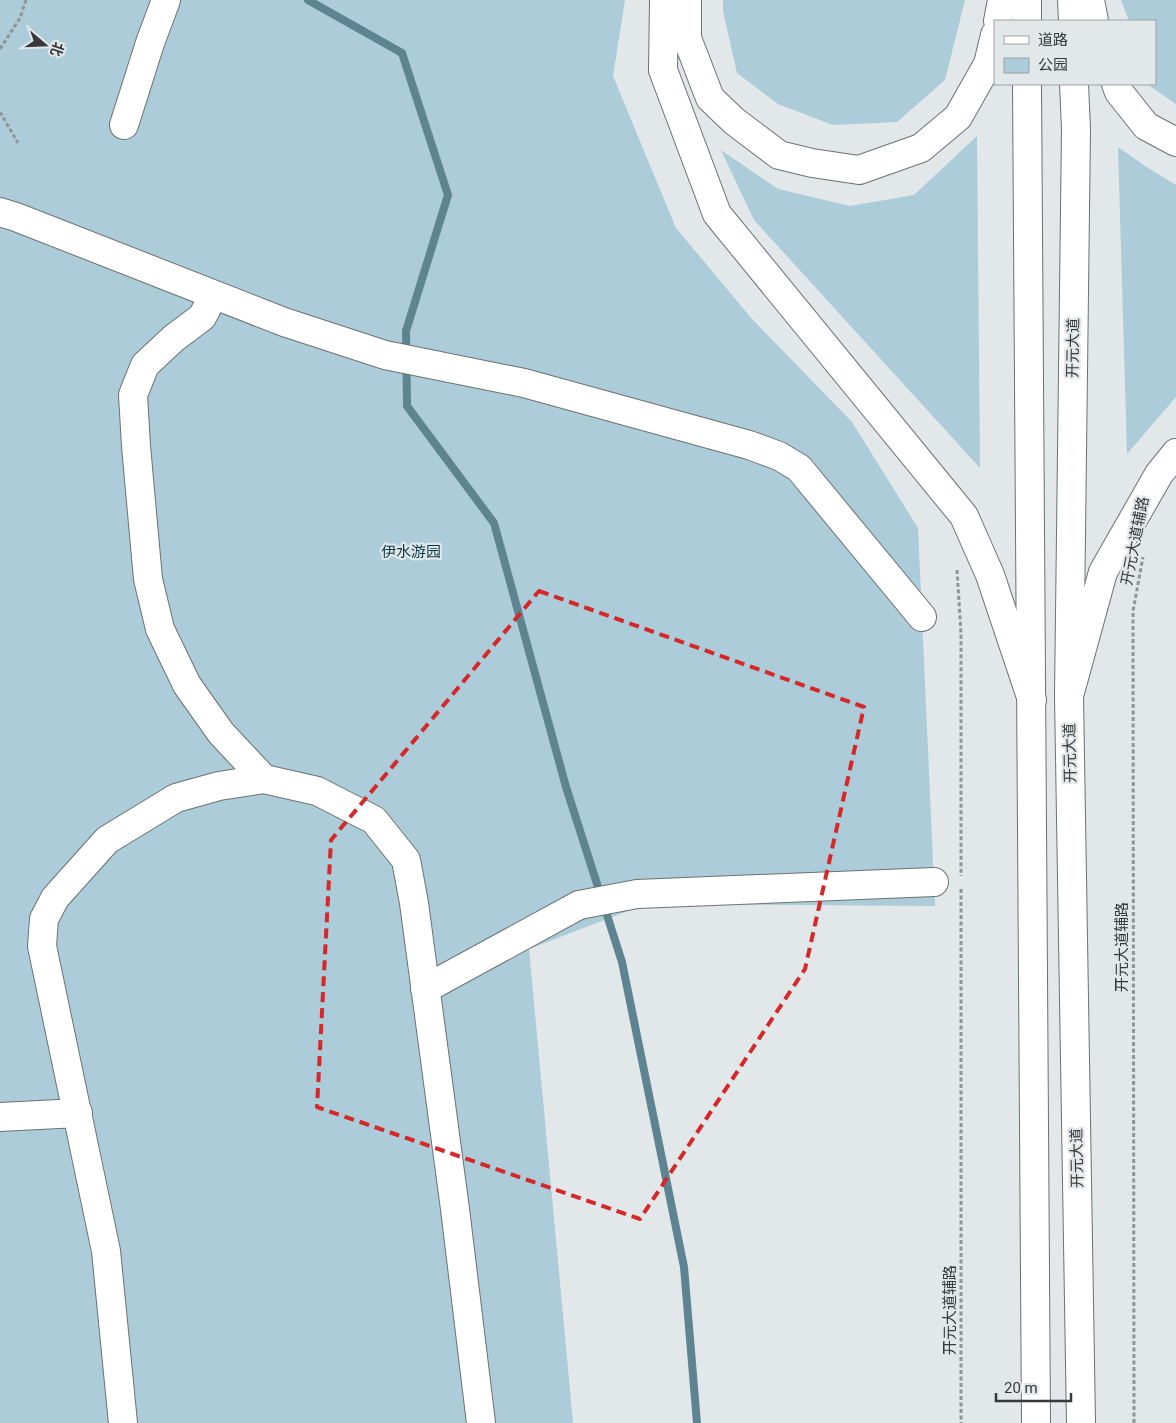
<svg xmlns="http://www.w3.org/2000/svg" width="1176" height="1423" font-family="Roboto,'Noto Sans SC',sans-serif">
<rect width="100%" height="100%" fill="#e2e7e9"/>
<path fill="#abccd8" d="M0 0H625L613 76 676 228 752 319 852 422 918 528 935 906 646 904 529 949 573 1423H0Z
M723 0H965L945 80 897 122 833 125 778 104 737 73 723 11Z
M1121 0H1176V104L1151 87 1150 84H1155V21H1129Z
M977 136 980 468 754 220 721 150 778 189 850 206 914 195Z
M1118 147 1145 166 1176 185V397L1127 454Z"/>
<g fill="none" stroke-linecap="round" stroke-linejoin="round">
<path stroke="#5d8490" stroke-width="8" d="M308 0 402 53 448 195 406 331 407 406 494 523 566 787 622 962 684 1267 697 1423"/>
<g stroke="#6c7172" stroke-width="30">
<path id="street" d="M124 125 150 43 166 0
M0 212 16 217 284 322 385 355 524 383 749 445 779 456 799 468 922 617
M214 295 202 317 174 338 145 365 133 395 136 446 148 579 160 629 187 685 221 733 264 779
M425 989 579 905 637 894 934 882
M0 1117 78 1113
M123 1423 106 1251 42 946 44 919 55 898 107 840 176 798 219 786 264 779 317 791 374 820 406 860 414 903 455 1209 481 1423"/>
</g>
<g stroke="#6c7172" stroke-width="30">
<path id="primary" d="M1027 0V21
M1072 0 1073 21
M1027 84 1036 1423
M1074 84 1076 129 1069 696 1081 1423"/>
</g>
<g stroke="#6c7172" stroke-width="30">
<path id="highway" d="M664 0 663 70 717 214 964 516 990 575 1032 700
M687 0V38L710 98 734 121 779 155 812 163 859 170 921 148 958 117 988 64 995 35
M1090 0 1094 21
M998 21 1002 0
M1116 84 1119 92 1146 126 1176 142
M1069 696 1103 572 1159 474 1176 453"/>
</g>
<path stroke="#919596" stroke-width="3" stroke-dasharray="4 2.5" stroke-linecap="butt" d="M0 49 20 18 26 0
M0 112 18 143
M957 570 961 633V876
M961 889V1423
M1134 1423 1133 611 1143 557"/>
<use href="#street" stroke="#fff" stroke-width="28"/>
<use href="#primary" stroke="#fff" stroke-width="28"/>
<use href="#highway" stroke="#fff" stroke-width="28"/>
</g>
<path fill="none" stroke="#d62828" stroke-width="4" stroke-dasharray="10 6" stroke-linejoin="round" d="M539 591 864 707 805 969 640 1219 317 1107 331 840Z"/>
<g text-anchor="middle" stroke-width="4.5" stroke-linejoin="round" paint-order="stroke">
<g font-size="15" fill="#363839" stroke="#e2e7e9">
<text transform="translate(1073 348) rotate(-89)" y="5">开元大道</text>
<text transform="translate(1135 541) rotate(-79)" y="5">开元大道辅路</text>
<text transform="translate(1070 753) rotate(-91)" y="5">开元大道</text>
<text transform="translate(1122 947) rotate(-90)" y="5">开元大道辅路</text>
<text transform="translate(1077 1158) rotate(-91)" y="5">开元大道</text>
<text transform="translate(950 1310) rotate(-90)" y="5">开元大道辅路</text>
</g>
<g font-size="15" fill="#063a47" stroke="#e2e7e9">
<text x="411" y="557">伊水游园</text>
</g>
</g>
<rect x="994" y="20" width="162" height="65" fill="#e2e7e9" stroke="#9da1a3"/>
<rect x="1004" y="36" width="25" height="8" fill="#ffffff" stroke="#9da1a3"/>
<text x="1038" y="45" font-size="15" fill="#363839">道路</text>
<rect x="1004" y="58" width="25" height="15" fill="#abccd8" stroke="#9da1a3"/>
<text x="1038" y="70" font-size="15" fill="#363839">公园</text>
<g transform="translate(45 45) rotate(109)" stroke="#e2e7e9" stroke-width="4" paint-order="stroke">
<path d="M0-4L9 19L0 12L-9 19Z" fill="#363839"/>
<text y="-8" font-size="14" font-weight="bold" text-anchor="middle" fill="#363839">北</text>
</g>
<path d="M996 1393v8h75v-8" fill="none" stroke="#363839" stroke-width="2.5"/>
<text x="1004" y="1393" font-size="15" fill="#363839" stroke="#e2e7e9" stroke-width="4" paint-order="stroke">20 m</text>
</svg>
